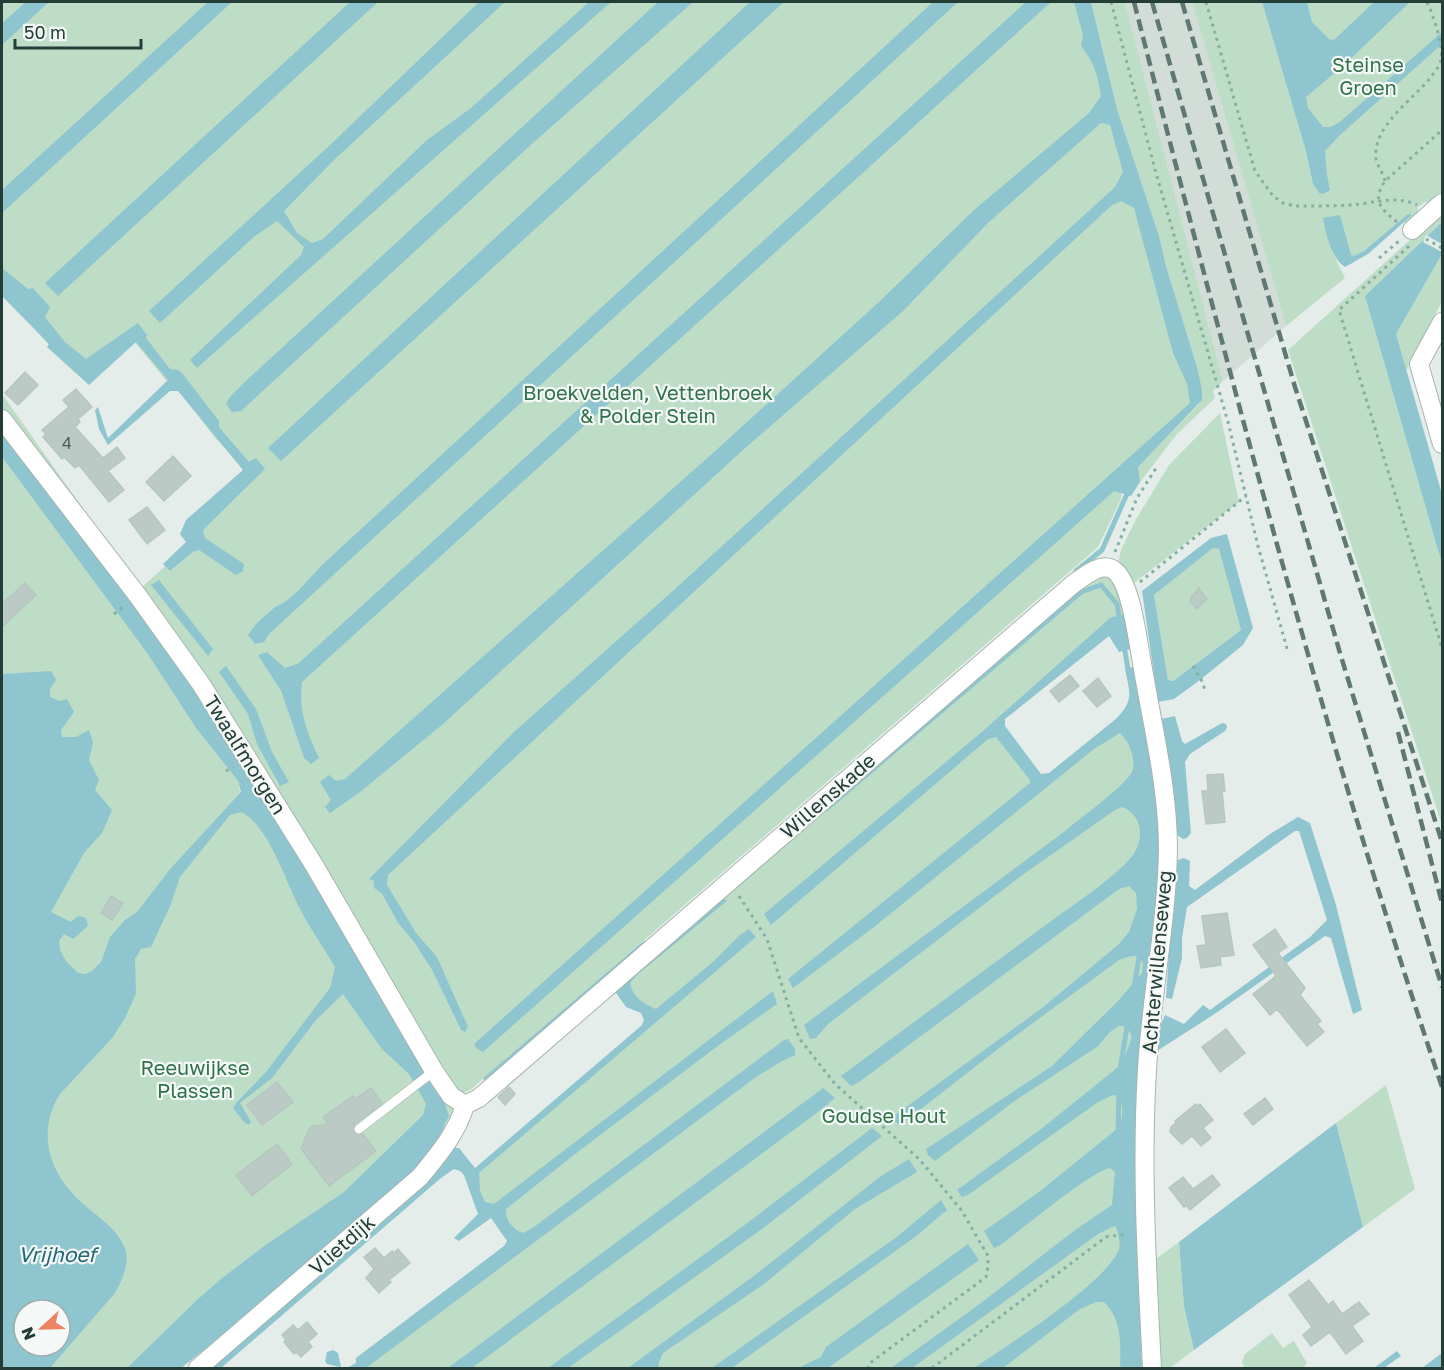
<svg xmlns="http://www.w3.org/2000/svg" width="1444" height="1370" font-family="'Golos Text',sans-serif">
<rect width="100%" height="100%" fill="#e4ede9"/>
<path fill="#d2ddd8" d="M1125 2H1192L1286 326 1223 381Z"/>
<path fill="#beddc6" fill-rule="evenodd" d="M2 2H1084L1199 402 1125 469 1118 492H1122L1121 499 1098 547 553 1019 470 1090 460 1094 451 1125 444 1129 449 1116 438 1091 369 970 2 427V394L140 589 165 566 170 571 193 552 199 550 210 557 196 533 251 475 216 439 172 382 169 384 133 340 87 374 50 346 2 292ZM259 655 291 682 305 728 304 758 281 691ZM377 871 467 1029 461 1030 432 970 414 942 398 923 382 894 374 888Z
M1091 2H1125L1223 381 1213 391 1215 398 1177 434 1140 482 1137 467 1199 404 1197 367 1166 266 1159 236 1117 109Z
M1192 2H1262L1305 148 1313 184 1319 193 1272 2H1442V187L1440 194 1442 191V196L1431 206 1425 202 1417 208 1421 214 1406 224 1404 222 1412 215 1351 264 1324 218 1333 253 1345 278 1286 326Z
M1442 211V222L1365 296 1442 564V825L1288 350Z
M1442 254V301L1406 371 1396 334Z
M1220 413 1239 502 1130 586 1118 563 1121 550 1135 521 1169 465Z
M2 457 147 653 196 728 238 781 240 791 437 1110 181 1368H2ZM24 1310H60V1346H24Z
M1213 547 1219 548 1241 630 1173 681 1168 680 1154 595Z
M1107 576 1118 584 1124 614 996 723 1042 783 1131 719 1146 760 1143 963 1130 1253 1139 1368H355L517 1245 487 1212 471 1177 651 1023 622 985 739 886 742 876 1096 577Z
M1386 1085 1415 1189 1363 1227 1336 1123Z
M1179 1242 1184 1306 1194 1350 1170 1368H1158L1153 1261Z
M1272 1333 1283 1348 1294 1341 1307 1363 1303 1368H1245L1242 1362 1245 1354Z"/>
<path fill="#8fc5cf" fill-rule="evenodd" d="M26 2H49L2 45V23Z
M208 2H232L2 213V190Z
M350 2H378L58 296 45 283Z
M479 2H505L335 159 284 211 297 233 312 243 323 239 427 140 471 108 589 2H611L197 368 190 360 301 255 304 247 277 221 255 236 160 323 149 311 329 146Z
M658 2H693L534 142 241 411 232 412 226 404 229 398 248 379Z
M750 2H784L281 461 268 448Z
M933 2H958L269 634 264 642 255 644 248 635 257 623 275 607 285 602 299 590 322 565Z
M1026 2H1051L302 682C298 711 307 732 319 758L311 764 304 758 281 691 258 655 267 652 285 668 299 663Z
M1074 2H1091L1117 109 1159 236 1166 266 1197 367 1202 390V400L1138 467 1140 482 1131 496 1114 491 483 1052 476 1048 474 1044 1190 403 1187 384 1173 353 1134 208 1121 201 1112 205 388 875 387 885 416 933 437 957 468 1027 465 1032 461 1030 432 970 414 942 398 923 382 894 374 888V881L369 879 515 731 675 589 1115 187 1123 172 1110 125 1101 123 988 223 903 311 743 450 443 724 360 792 330 813 325 807 331 800 320 782 329 775 336 781 345 779 713 453 880 301 974 210 1089 113 1101 96C1098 76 1094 62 1081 46L1083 35Z
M1262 2H1307L1312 22 1330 40 1335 39 1374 2H1410L1343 66 1306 97 1308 108 1323 127H1331L1341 121 1442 32V44L1339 136 1325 151 1327 175 1330 190 1323 194 1319 193 1313 184 1305 148Z
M1408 214 1412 215 1368 254 1345 267C1331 258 1326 234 1323 218L1340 215 1351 255 1354 256 1364 251Z
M1442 222V254L1396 334 1442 494V564L1365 296Z
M2 268 28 289 33 288 50 307 45 317 65 342 86 359 138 323 147 335 146 338 170 369 178 370 182 373 219 421V427L249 462 256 458 265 469 203 530 205 538 244 564 243 571 236 575 199 550 193 552 170 571 163 564 186 542 180 534 186 520 243 470 178 391H170L108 445 99 429 95 410 98 407 108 438 168 380 136 342 89 385 47 347 49 344 2 296Z
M2 427 149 622 256 784 445 1104 449 1116 439 1138 426 1157 371 1212 275 1294 181 1368H127L197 1300 221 1279 264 1246 344 1192 423 1115 426 1104 409 1074 382 1049 343 994 316 1020 272 1078 240 1103 251 1122 249 1125 244 1122 233 1108 236 1103 266 1072 330 988 335 967C324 948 311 930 301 911 286 883 270 828 242 812L230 815 180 877 171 904 151 947 141 949 135 959 136 994 125 1018 113 1037 60 1094C36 1132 49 1173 81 1202 96 1216 119 1229 125 1249 130 1264 122 1280 115 1293L50 1368H2V674L51 671 56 680 50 689V697L60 701 67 699 74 712 61 730 62 737H76L89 730 93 742 89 760 99 780 95 790 112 810 102 833 84 853 51 912 71 922 78 916 86 918 88 926 73 939 64 934 59 941 60 950 66 961 78 973 85 974 92 971 101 962 110 937 125 920 137 912 171 868 241 792 238 781 196 728 147 653 2 457ZM24 1310H60V1346H24Z
M1227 534 1253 628 1243 645 1200 680 1174 699 1158 702 1142 591 1211 538ZM1213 548 1219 549 1241 630 1173 681 1168 680 1154 595Z
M159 580 213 649 208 656 151 585Z
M1124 614 1131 649 1119 652 1109 636 1005 719V726L1041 774 1049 773 1117 718C1135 699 1129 692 1125 668L1134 667 1157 796 1160 849 1149 983 1137 1236 1142 1368H1120C1121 1345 1122 1319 1104 1302H1096L1080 1309 1003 1368H974C1006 1346 1107 1283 1119 1249 1121 1243 1118 1233 1116 1227L1114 1226 1098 1234 912 1368H891L981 1303 1075 1230 1112 1205 1115 1172 1110 1168C1091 1171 1020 1231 999 1246L994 1248 984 1231 1039 1192 1118 1128C1124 1116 1123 1109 1120 1096L1113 1095 1098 1102 968 1195 962 1197 957 1190 1041 1129 1122 1064 1132 1037 1127 1026H1119L1110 1032 1097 1047 1016 1100 935 1161 928 1155 926 1149 1052 1066 1118 1001 1142 973 1143 963 1138 956H1131L1119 960 1007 1042 903 1123 898 1124 891 1118 1042 1008 1118 945 1129 932 1137 909 1136 893 1129 886 1119 889 859 1082 851 1086 841 1076C911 1024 981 973 1051 921 1071 907 1124 871 1135 852 1145 835 1140 813 1122 807L1115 810 1021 876 828 1024 816 1038 810 1039 804 1025 1065 831C1078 820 1126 785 1132 772 1137 761 1129 741 1120 733L1094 749 874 927 793 988 788 979 1025 787 1030 783V780L996 737 988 739 771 925 764 914 983 731 1110 618Z
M226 666 256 709 272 752 289 782 280 786 257 744 248 714 219 672Z
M1175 716 1182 741 1185 744 1222 723 1226 724 1227 727 1225 731 1190 754 1185 762 1191 833 1187 838 1183 839 1177 835 1171 772 1161 719Z
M1298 817 1310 823 1336 905 1362 1010 1353 1014 1331 938 1325 936 1216 1013 1157 1051 1158 1031 1165 1015 1184 1024 1203 1005 1210 1010 1309 938 1327 920 1299 831H1295L1187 907 1182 938V958L1172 999 1166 998 1175 861 1184 858 1190 861 1189 886 1195 890 1270 834Z
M721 899 728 900 637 975 630 983C633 998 643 1003 656 1009L713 962 740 935 749 929 756 937 479 1173 480 1191 485 1202 494 1204 773 991 777 1004 719 1045 579 1151 506 1209C505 1220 513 1230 523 1233L534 1227 784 1040 788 1039 795 1049V1055L782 1061 756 1077 366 1368H347L356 1363V1358L504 1246 507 1241 491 1218 459 1241 454 1238 478 1214 464 1175 460 1171 454 1169 441 1178 221 1368H210L423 1187V1182L452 1148H459L475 1168 641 1026 644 1020 641 1013 626 1007 614 990Z
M823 1088 835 1098 818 1112 472 1368H448Z
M1336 1123 1363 1227 1194 1350 1184 1306 1179 1242Z
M872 1128 882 1136 762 1229 568 1368H548L746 1224Z
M909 1159 917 1172 855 1209 764 1284 663 1353 658 1365 660 1368H628L755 1275 881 1176Z
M941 1200 947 1210 915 1237 732 1368H712L898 1236Z
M968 1244 979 1260 828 1368H798L821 1357 826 1347Z
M333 1350 338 1353 341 1367 344 1368 327 1364 325 1361 327 1352Z
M1397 1351 1401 1356 1384 1368H1374Z
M1442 1353V1366L1440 1368H1422Z"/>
<path fill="#e4ede9" d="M1426 235 1442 244V252L1423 242Z"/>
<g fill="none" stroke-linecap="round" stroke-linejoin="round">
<path stroke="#8fc5cf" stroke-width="5" d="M1076 571 1102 550 1127 494
M1124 646 1129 675
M826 809 1081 592 1101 585 1117 604 1120 622
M1134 987 1140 952
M1120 1070 1128 1020
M486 1079 644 944
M1118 1133 1119 1091"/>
</g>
<path fill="#bccac5" stroke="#b6c6c0" stroke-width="1.5" d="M25 372 38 385 18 405 5 393Z
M76 389 92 407 78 419 80 422 75 427 103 458 117 447 125 458 108 471 124 490 109 502 79 465 75 468 64 457 62 459 43 437 46 434 42 430 69 407 63 400Z
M173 456 191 476 164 501 146 482Z
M147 507 165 530 147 544 129 520Z
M25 583 36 595 2 627V604Z
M1199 588 1207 599 1197 609 1190 602 1191 597Z
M1070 675 1079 686 1059 702 1050 691Z
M1098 678 1111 696 1097 707 1083 691Z
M1223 774 1225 791H1222L1225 822 1206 824 1202 791H1208L1207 775Z
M111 896 123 903 112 920 101 913Z
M1227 913 1234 955 1220 957 1221 965 1201 968 1197 946 1206 945 1202 916Z
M1275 929 1287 947 1278 953 1305 988 1300 995 1321 1021 1317 1024 1324 1032 1307 1046 1277 1009 1270 1015 1253 994 1276 976 1253 945Z
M1226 1029 1245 1053 1220 1072 1202 1047Z
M277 1082 293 1102 262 1125 247 1105Z
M509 1087 515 1094 505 1105 498 1097Z
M371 1088 382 1103 355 1124 352 1129 356 1135 363 1134 376 1151 329 1186 301 1149 310 1127 328 1124 323 1117 353 1096 355 1099Z
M1265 1098 1273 1109 1253 1125 1244 1114Z
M1196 1104 1198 1106 1200 1104 1213 1120 1203 1128 1211 1138 1201 1146 1192 1136 1182 1144 1170 1132 1171 1127 1176 1123 1175 1121Z
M277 1144 292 1164 252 1196 236 1175Z
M1212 1175 1220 1185 1190 1210 1186 1205 1184 1207 1169 1188 1183 1177 1193 1189Z
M375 1248 384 1258 392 1251 394 1253 398 1249 410 1263 389 1280 391 1282 379 1293 366 1278 374 1269 364 1257Z
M1309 1280 1328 1305 1333 1301 1342 1314 1359 1302 1369 1314 1352 1326 1363 1341 1346 1354 1330 1332 1311 1346 1303 1335 1312 1327 1289 1295Z
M307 1322 317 1334 308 1342 312 1347 301 1357 296 1352 294 1354 284 1342 286 1340 282 1335 293 1325 298 1330Z"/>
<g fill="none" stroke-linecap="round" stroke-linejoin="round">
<g stroke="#a7b5b0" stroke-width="10">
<path id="lane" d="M359 1129 434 1071"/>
</g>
<g stroke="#a7b5b0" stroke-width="20">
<path id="street" d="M1412 230 1442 203
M1442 322 1419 364 1442 444
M2 419 138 596 201 684 314 865 434 1071 451 1096 465 1105
M465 1105 479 1098 1072 585C1083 577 1102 560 1115 571 1131 584 1137 637 1141 657 1151 720 1168 785 1168 849 1167 923 1151 996 1147 1070 1141 1169 1147 1269 1152 1368
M198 1368 420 1177C438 1155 457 1133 465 1105"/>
</g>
<path stroke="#86afa2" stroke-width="3" stroke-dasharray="3 4.5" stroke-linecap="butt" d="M1111 2 1156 173 1228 422 1258 546 1288 652
M1206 2 1255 171 1273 196 1283 203 1295 206C1314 206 1333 206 1352 205 1373 203 1398 195 1417 205
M1385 181C1383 173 1378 167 1376 159 1372 126 1413 100 1432 76 1435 71 1440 66 1441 60 1444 47 1433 14 1427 2
M1397 222C1380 208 1372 201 1385 181L1442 130
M1426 239 1442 248
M1409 246 1339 310 1442 648
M1379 258 1399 241
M1115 552 1137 498 1158 465
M1140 582 1246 496
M114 614 124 606
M1193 666 1201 679 1205 690 1203 692
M226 771 233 767
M739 896 767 939 799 1038 835 1084 920 1160 962 1211 988 1256V1267L986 1277 870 1363 868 1368
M932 1368 1106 1237 1128 1234"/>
<use href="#lane" stroke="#fff" stroke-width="9"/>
<use href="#street" stroke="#fff" stroke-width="18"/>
<path stroke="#5f7972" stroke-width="4.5" stroke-dasharray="12 6" stroke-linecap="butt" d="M1134 2C1227 366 1322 731 1442 1087
M1152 2 1340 653 1442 987
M1182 2 1295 387 1442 842
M1398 732 1442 903"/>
</g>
<g text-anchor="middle" stroke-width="4.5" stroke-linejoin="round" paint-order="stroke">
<g font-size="16" fill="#4a615a">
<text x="67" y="449">4</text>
</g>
<g font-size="20" fill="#30734a" stroke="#f4f9f7">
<text x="1368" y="72">Steinse<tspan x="1368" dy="23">Groen</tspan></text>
<text x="648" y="400">Broekvelden, Vettenbroek<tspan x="648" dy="23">&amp; Polder Stein</tspan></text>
<text x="195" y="1075">Reeuwijkse<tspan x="195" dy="23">Plassen</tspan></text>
<text x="884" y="1123">Goudse Hout</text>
</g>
<g font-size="20" fill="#243e37" stroke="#f4f9f7">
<text transform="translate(245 755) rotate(58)" y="7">Twaalfmorgen</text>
<text transform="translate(828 796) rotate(-41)" y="7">Willenskade</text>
<text transform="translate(1157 962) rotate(-85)" y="7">Achterwillenseweg</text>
<text transform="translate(342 1245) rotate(-41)" y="7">Vlietdijk</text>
</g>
<g font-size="21" font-style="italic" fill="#206978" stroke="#f4f9f7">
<text x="57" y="1262">Vrijhoef</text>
</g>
</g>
<rect width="1444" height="1370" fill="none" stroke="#243e37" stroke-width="6"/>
<g transform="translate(42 1328) rotate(248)"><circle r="28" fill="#f4f9f7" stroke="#a1aeaa" stroke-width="1.5"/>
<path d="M0-4.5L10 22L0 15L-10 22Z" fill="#ec8463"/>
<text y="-9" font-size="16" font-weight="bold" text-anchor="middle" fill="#243e37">N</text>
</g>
<path d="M15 39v9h126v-9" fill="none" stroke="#243e37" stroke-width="3"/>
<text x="24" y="39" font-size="18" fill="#243e37" stroke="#f4f9f7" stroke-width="4.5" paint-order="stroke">50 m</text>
</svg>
